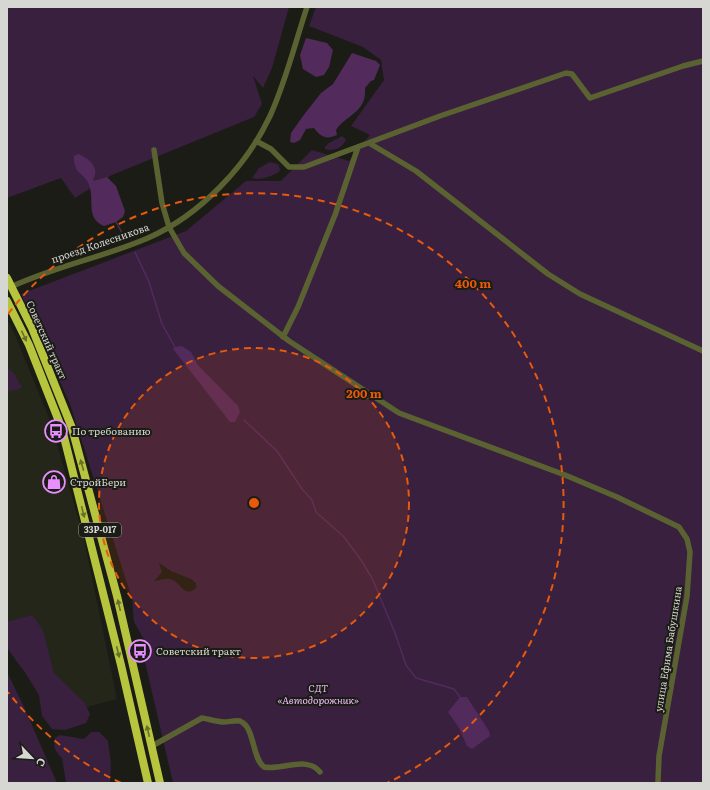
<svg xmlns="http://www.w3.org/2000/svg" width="710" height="790" font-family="Literata,serif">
<rect width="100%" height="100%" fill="#1b1c16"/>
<path fill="#24261a" d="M7 319 15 335 51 423 84 539 117 699 83 708 7 639Z"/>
<path fill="#38203e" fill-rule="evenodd" d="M7 7H289L272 68 263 88 253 76 262 104 254 117 112 175 75 198 61 178 7 198Z
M316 7H703V783H173L145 662 146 643 134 622 132 599 70 404 21 294 186 231 246 181H281L312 150 349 161 370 135 351 126 384 80 381 60 363 47 309 26ZM159 563 171 571 191 579 196 583V588C185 598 182 585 173 580 167 577 160 580 154 581L162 572Z
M342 136 346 140C342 148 334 152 325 149V147L329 143Z
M270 162 278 164 280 169 279 172C271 176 261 181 252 178L259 168Z
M7 368 14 373 22 388 7 392Z
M32 615 43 630 54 673 85 703 90 714 86 723 65 730 52 729 42 716 39 695 26 674 7 648V622Z
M7 672 25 709 57 783H7Z
M91 732H99L108 741 111 764 110 783H66L62 758C55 751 53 748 55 738L60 735 84 739Z"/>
<path fill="#522a5c" d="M306 38 327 43 333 50 329 67 324 75 316 77 303 69 300 55Z
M352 53 376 61 380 65 374 80 371 81 365 88C367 113 347 114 336 130L337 135C326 140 321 137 314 128L306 129 300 140 294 143 290 142 291 133 303 116 321 93 333 84Z
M78 154C87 157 101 168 93 179L94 181 107 177 116 186 125 211 123 217 116 222 104 226C85 218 95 200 89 185 86 174 73 175 74 156Z
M182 346 191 352 198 365 238 406 240 412 235 422H230L173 349 175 347Z
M460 697H467L489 731 490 736 472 749 467 746 459 728 448 712Z"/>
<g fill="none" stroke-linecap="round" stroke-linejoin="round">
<path stroke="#522a5c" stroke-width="1.5" d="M116 222 125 238
M135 252 149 282 162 324 175 347
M244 420 277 451 302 489 312 500 316 512 344 537 361 560 372 578 395 633 406 665 416 678 454 689 460 697"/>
<path stroke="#5b6232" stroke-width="5.5" d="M256 141 271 149 289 167H304L440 116 566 73 572 74 590 98 683 66 703 61
M369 143 416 171 548 274 580 294 703 351
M154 150 162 203 169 227 184 253 218 286 289 341 399 413 565 475 617 497 679 527 687 539 690 552 687 596 659 756 658 781
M11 287C56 266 104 257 148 238 200 215 246 167 270 116 286 81 295 43 307 7
M283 337 298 307 335 215 358 147
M152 746 202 718C209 719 217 722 224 722 229 722 235 720 240 721 255 727 252 759 264 767 282 771 306 755 320 772"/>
<path stroke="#b7c53e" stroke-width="8" d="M7 278 32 328 72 428 117 596 160 783
M7 301 29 345 62 429 121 665 148 783"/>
</g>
<defs><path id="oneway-solid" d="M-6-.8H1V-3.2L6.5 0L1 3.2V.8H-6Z"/></defs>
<g fill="#69702a">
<use href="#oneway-solid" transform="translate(24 336) rotate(65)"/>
<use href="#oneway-solid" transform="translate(82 465) rotate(-106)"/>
<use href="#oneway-solid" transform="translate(83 512) rotate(76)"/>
<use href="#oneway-solid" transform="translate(119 605) rotate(-103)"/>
<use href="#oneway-solid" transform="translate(118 652) rotate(76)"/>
<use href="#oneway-solid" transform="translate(148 731) rotate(-103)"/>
</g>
<circle cx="254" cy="503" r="155" fill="#e8590c" fill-opacity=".12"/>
<g fill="none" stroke="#e8590c" stroke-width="2" stroke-dasharray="7 5">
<circle cx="254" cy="503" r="155"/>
<path d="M121 783A310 310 0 0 1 8 692M8 314A310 310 0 1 1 387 783"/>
</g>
<defs>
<g id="bus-ring" transform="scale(1.15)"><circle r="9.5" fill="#1b1c16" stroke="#e88eff" stroke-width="1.5"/><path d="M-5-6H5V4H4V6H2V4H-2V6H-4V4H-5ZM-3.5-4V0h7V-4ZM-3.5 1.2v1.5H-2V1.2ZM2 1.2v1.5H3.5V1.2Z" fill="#e88eff"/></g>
<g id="shop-ring" transform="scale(1.15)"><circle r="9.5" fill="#1b1c16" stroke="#e88eff" stroke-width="1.5"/><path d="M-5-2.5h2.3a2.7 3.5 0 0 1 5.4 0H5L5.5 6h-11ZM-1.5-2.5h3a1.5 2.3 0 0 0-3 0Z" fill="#e88eff"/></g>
</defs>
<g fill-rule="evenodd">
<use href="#bus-ring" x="56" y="431"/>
<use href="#shop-ring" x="54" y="482"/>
<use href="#bus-ring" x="140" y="651"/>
</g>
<g text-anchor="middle" stroke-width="4" stroke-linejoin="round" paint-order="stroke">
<rect fill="#1b1c16" stroke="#9e9f9a" stroke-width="1" x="79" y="523" width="42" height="14" rx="3"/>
<g font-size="9" font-weight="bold" fill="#d6d7d2">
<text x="100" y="533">33Р-017</text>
</g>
<g font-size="10" fill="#d6d7d2" stroke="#1b1c16">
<text transform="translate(100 243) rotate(-19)" y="4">проезд Колесникова</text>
<text transform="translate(47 340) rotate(66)" y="4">Советский тракт</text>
<text transform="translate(668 649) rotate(-81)" y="4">улица Ефима Бабушкина</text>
</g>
<g font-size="10" fill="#d6d7d2" stroke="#1b1c16" text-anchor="start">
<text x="72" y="435">По требованию</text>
<text x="70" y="486">СтройБери</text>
<text x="156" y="655">Советский тракт</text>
</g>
<g font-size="10" font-style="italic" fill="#f1bffd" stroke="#1b1c16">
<text x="318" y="692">СДТ<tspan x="318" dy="12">«Автодорожник»</tspan></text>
</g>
</g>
<circle cx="254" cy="503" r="6" fill="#e8590c" stroke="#1b1c16" stroke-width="2"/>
<g font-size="12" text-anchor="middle" font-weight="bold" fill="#e8590c" stroke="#1b1c16" stroke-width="4" stroke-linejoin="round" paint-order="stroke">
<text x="473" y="288">400 m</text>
<text x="364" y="398">200 m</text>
</g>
<rect width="710" height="790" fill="none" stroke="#d6d7d2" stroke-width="16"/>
<g transform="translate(32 758) rotate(115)" stroke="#1b1c16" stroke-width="3" paint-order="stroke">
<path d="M0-3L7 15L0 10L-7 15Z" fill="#d6d7d2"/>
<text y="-6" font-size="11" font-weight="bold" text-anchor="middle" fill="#d6d7d2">С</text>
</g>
</svg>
